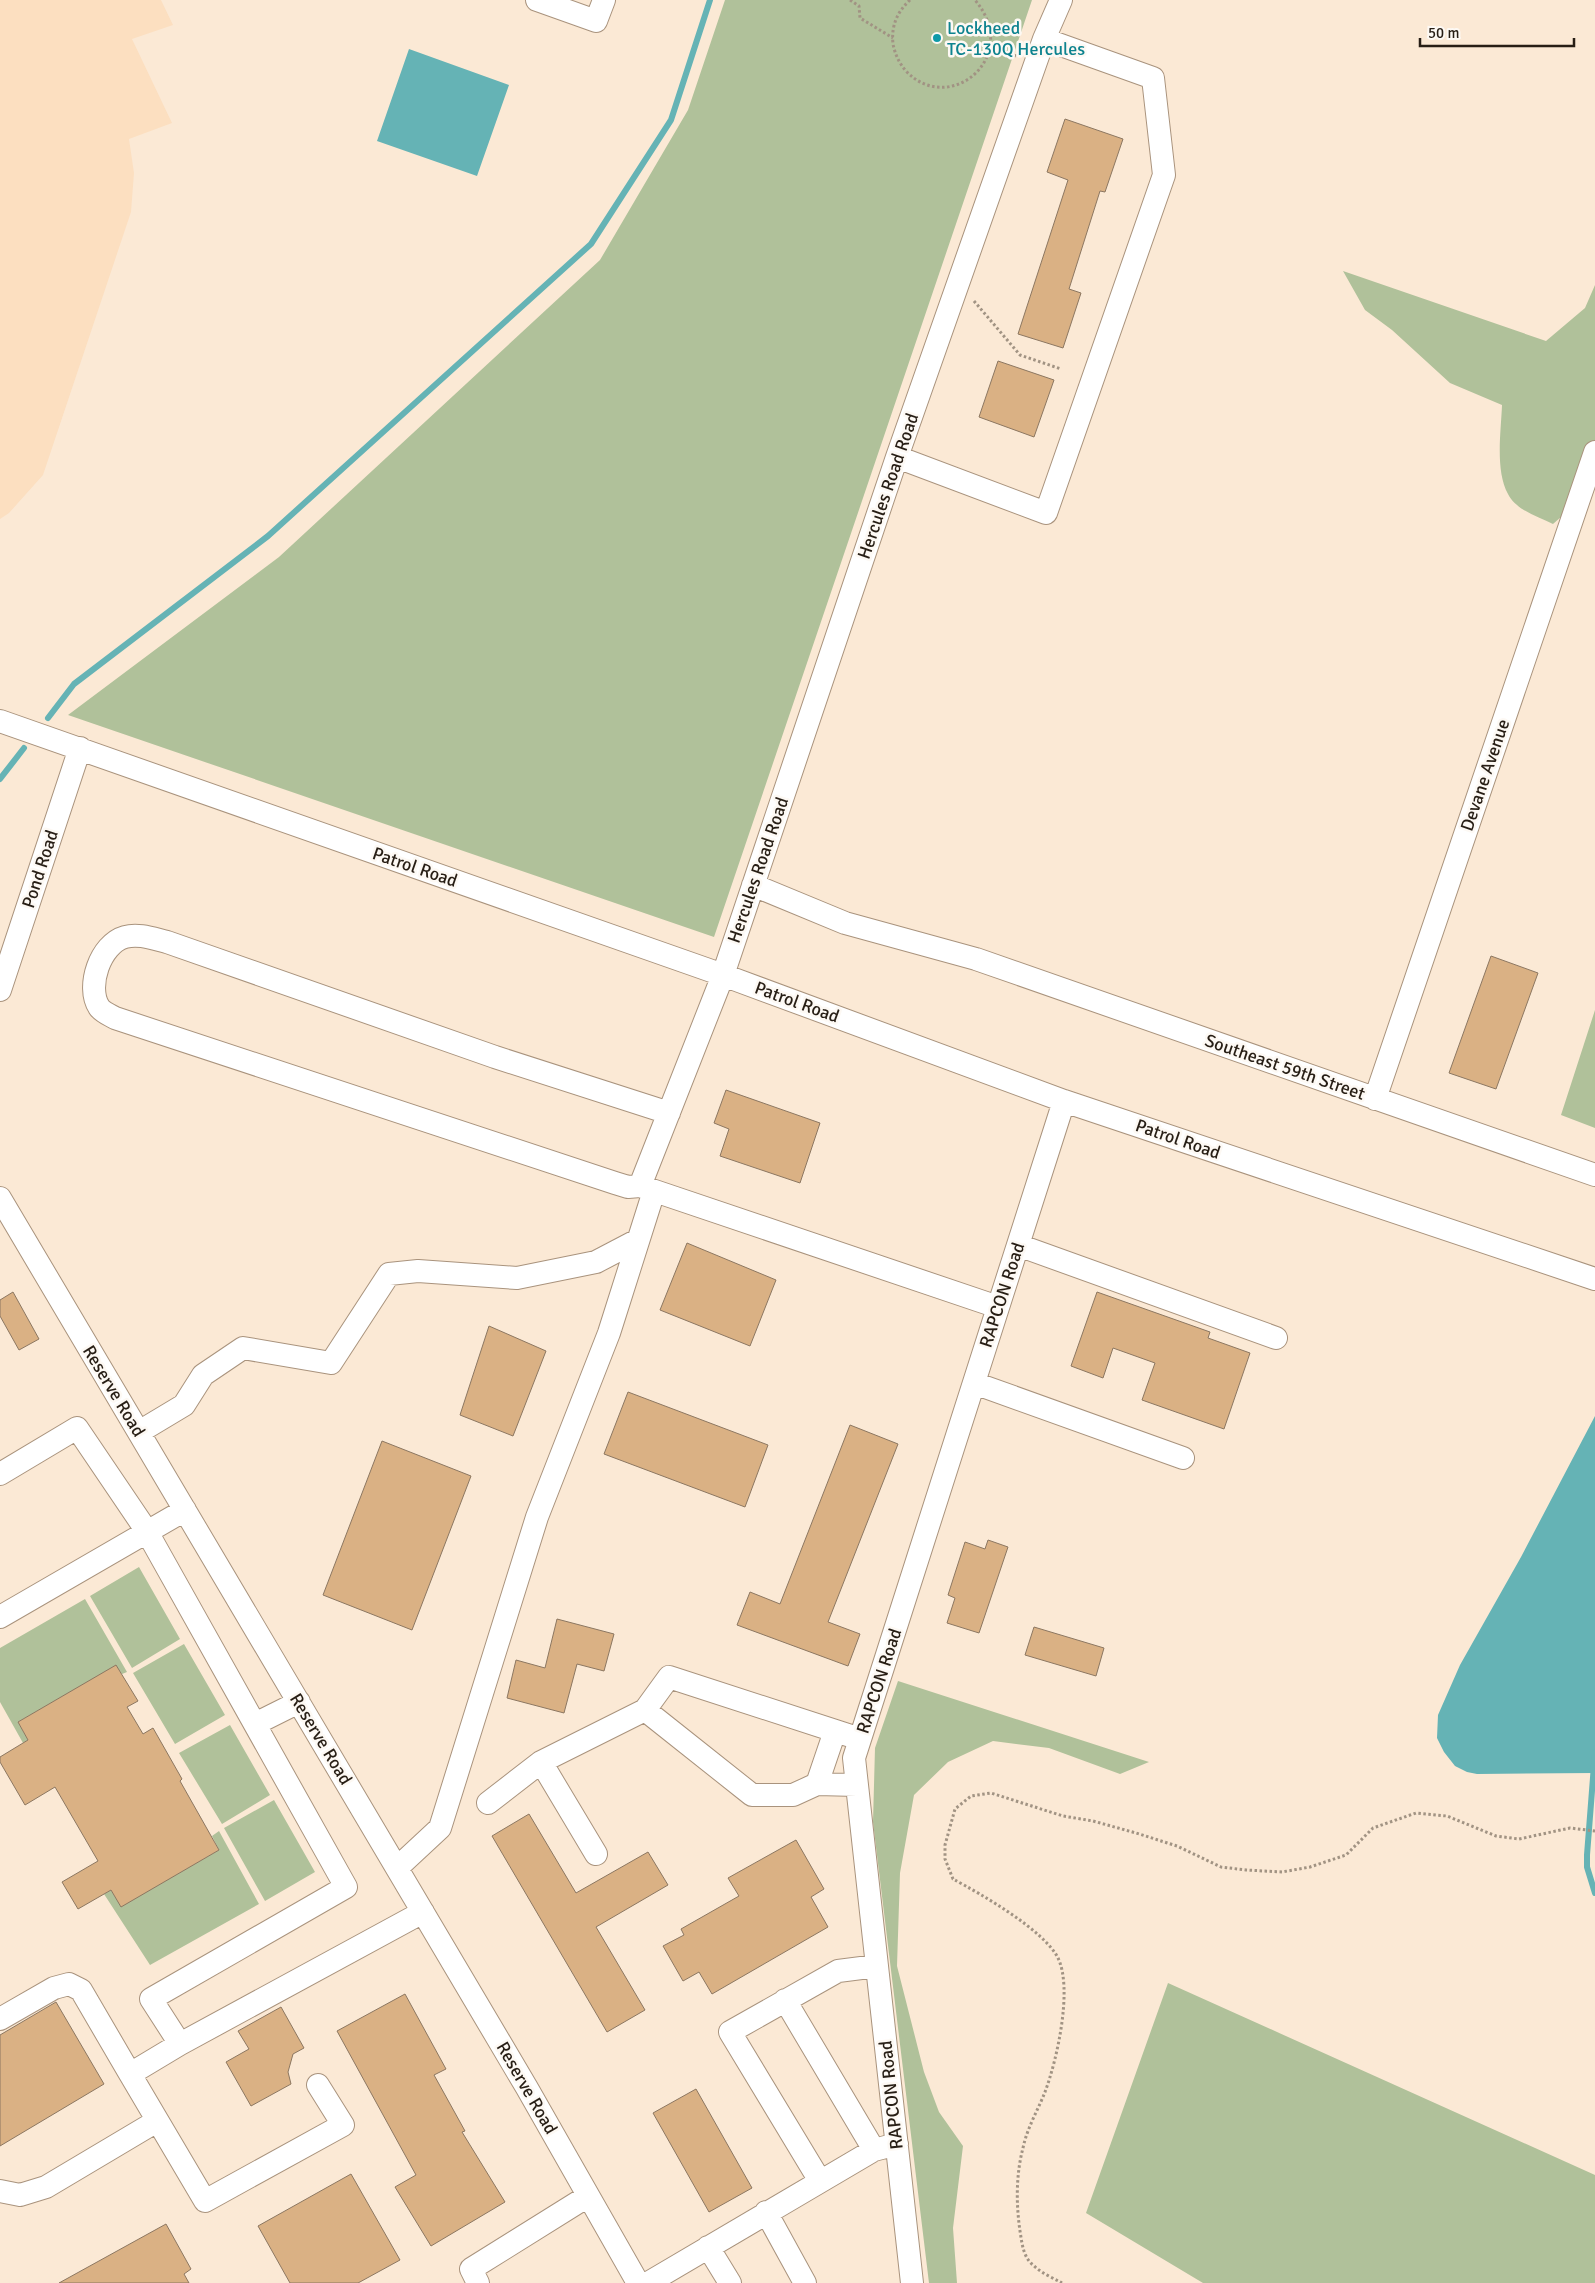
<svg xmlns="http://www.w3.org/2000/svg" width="1595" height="2283" font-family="Signika,sans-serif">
<rect width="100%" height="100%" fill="#fbe9d5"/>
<path fill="#fcdfc0" d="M0 0H161L173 25 132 39 172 123 129 139 134 173 131 212 43 475 9 513 0 519Z"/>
<path fill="#b0c19a" d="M725 0H1032L714 937 68 715 279 557 600 260 688 110Z
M1343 271 1546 341 1585 308 1595 285V487L1553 524C1538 517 1516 510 1508 494 1495 470 1501 432 1502 405L1450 383 1392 330 1365 310Z
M1595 1010V1128L1561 1115Z
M139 1567 180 1639 132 1668 90 1596Z
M85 1599 127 1672 122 1674 116 1666 18 1722 28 1740 23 1743 0 1702V1648Z
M184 1644 225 1715 175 1744 133 1673Z
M898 1681 1149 1762 1120 1774 1049 1748 993 1741 948 1762 914 1795 900 1873 897 1966 924 2072 939 2112 963 2146 953 2228 957 2283H929L873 1822 875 1748Z
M230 1725 270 1795 222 1824 179 1753Z
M274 1800 315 1872 265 1901 224 1828Z
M219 1831 259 1904 150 1965 104 1894 111 1890 121 1906 219 1850 212 1836Z
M1168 1983 1595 2175V2283H1203L1086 2213Z"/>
<path fill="#65b3b5" d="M409 49 509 85 477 176 377 141Z
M1595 1416V1773L1477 1774 1467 1772 1455 1766 1444 1752 1437 1738 1438 1715 1460 1665 1521 1557Z"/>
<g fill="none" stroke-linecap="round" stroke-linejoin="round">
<path stroke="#65b3b5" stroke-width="6" d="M48 718 74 684 268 536 591 244 671 120 710 0
M0 779 24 748
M1595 1752 1587 1855V1867L1595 1893"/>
</g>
<path fill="#dab184" stroke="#8c7761" d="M1065 119 1123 139 1105 192 1100 191 1069 289 1081 293 1063 348 1018 334 1068 180 1047 172Z
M998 361 1054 380 1034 437 979 417Z
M1491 956 1538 973 1496 1089 1449 1073Z
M726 1090 820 1123 800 1183 720 1156 729 1129 714 1123Z
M687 1243 776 1280 750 1346 660 1310Z
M13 1292 39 1339 19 1350 0 1316V1300Z
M1097 1292 1210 1332 1208 1338 1250 1353 1224 1429 1142 1400 1155 1363 1113 1348 1103 1378 1071 1366Z
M489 1326 546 1351 513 1436 460 1415Z
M628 1392 768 1445 745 1507 604 1454Z
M850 1425 898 1444 828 1622 860 1634 848 1666 737 1625 750 1592 780 1604Z
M382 1441 471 1476 412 1630 323 1595Z
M988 1540 1008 1547 979 1633 947 1623 955 1598 948 1595 965 1542 985 1549Z
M557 1619 614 1634 604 1671 577 1664 564 1713 507 1698 516 1660 545 1668Z
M1034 1627 1104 1648 1096 1676 1025 1655Z
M116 1665 138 1701 127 1707 143 1734 153 1728 182 1779 180 1781 219 1850 121 1907 111 1890 78 1909 62 1882 98 1861 55 1787 25 1805 0 1762V1757L28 1740 18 1722Z
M529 1814 576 1893 648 1852 668 1885 596 1927 645 2010 607 2032 492 1836Z
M796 1840 824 1889 811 1897 828 1927 712 1994 699 1972 683 1981 663 1946 684 1935 681 1929 739 1896 728 1878Z
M405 1994 446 2069 434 2075 465 2131 462 2132 505 2202 431 2246 395 2187 416 2175 337 2031Z
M56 2002 104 2084 0 2146V2035Z
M281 2007 304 2048 293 2054 288 2072 291 2084 251 2106 226 2062 249 2049 238 2031Z
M696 2089 752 2188 709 2212 653 2113Z
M351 2174 400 2260 358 2283H290L258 2226Z
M166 2224 191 2269 184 2274 189 2283H59Z"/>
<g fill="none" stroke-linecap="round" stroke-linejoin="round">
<g stroke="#a9937d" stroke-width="24">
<path id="minor" d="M537 0 596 21 604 0
M897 457 1046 513 1164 175 1153 78 1044 39
M0 721 723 975 1064 1101 1595 1279
M753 885 845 923 976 959 1595 1175
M0 990 80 748
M1375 1099 1595 452
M640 1186 628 1187 615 1183 115 1018C110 1015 102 1012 99 1007 86 987 100 944 125 937 139 933 154 939 167 942L495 1057 669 1113
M0 1198 527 2088 638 2283
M1018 1245 1276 1338
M998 1307 640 1186 723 975 897 457 1044 39 1061 0
M974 1383 1183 1458
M139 1432 184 1405 203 1375 243 1348 331 1363 389 1274 418 1271 517 1278 596 1262 638 1240
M0 1474 77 1428 146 1530 346 1887 151 1999 180 2044 423 1912
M0 1617 185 1510
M645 1710 752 1795H793L817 1784 835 1731
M255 1724 299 1702
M541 1762 596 1854
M817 1784 857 1785
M488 1803 541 1762 645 1710 669 1677 860 1739
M397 1868 440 1828 537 1517 609 1333 654 1191
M785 2000 874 2150
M0 2019 54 1988 69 1984 81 1990 130 2074
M180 2044 130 2074 205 2201 343 2125 318 2085
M820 2181 730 2032 838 1971 877 1966
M0 2191 20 2195 46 2187 157 2121
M766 2212 805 2283
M708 2247 730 2283
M478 2283 471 2269 588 2196
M648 2283 874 2150 897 2144
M912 2283 854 1758 1064 1101"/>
</g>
<path stroke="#a19383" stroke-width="3" stroke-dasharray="2.5 2.5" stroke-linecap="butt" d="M850 0 859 6 860 18 893 38
M910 0C897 12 891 26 893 44 895 54 899 63 906 71 949 117 1023 57 975 0
M991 46 1016 56
M974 301 1020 355 1061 369
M1062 2283C1053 2278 1041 2273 1033 2265 1023 2257 1022 2243 1020 2231 1016 2204 1016 2174 1023 2148 1027 2128 1038 2110 1045 2092 1057 2060 1073 1989 1058 1958 1044 1930 981 1894 953 1879L945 1859V1845L955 1809 971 1796 991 1793 1063 1816 1093 1821 1136 1833 1177 1846 1221 1867 1246 1870 1282 1872 1310 1867 1346 1855 1373 1828 1416 1813 1447 1816 1496 1836 1519 1839 1570 1828 1595 1831"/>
<use href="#minor" stroke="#fff" stroke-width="22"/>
</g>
<circle fill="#0f9aa8" stroke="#fdf9f4" stroke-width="2" cx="937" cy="38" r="5"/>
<g text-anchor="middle" stroke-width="5" stroke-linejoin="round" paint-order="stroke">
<g font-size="18" fill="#0d838f" stroke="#fdf9f4" text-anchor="start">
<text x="947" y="34">Lockheed<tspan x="947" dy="21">TC-130Q Hercules</tspan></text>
</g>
<g font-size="18" fill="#271e15" stroke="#fdf9f4">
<text transform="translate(888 486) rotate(-71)" y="6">Hercules Road Road</text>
<text transform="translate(1485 775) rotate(-71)" y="6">Devane Avenue</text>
<text transform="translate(415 867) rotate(19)" y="6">Patrol Road</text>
<text transform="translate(40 869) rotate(-72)" y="6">Pond Road</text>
<text transform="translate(758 870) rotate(-71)" y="6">Hercules Road Road</text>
<text transform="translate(797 1002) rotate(20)" y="6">Patrol Road</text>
<text transform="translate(1285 1067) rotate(19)" y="6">Southeast 59th Street</text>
<text transform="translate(1178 1139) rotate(19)" y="6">Patrol Road</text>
<text transform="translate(1002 1295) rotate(-72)" y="6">RAPCON Road</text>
<text transform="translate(114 1391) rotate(59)" y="6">Reserve Road</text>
<text transform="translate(879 1681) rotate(-72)" y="6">RAPCON Road</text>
<text transform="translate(321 1739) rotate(59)" y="6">Reserve Road</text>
<text transform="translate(527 2088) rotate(60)" y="6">Reserve Road</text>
<text transform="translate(891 2095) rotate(-96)" y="6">RAPCON Road</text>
</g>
</g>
<path d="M1420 38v8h154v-8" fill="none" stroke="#271e15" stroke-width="2.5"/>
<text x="1428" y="38" font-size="15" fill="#271e15" stroke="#fdf9f4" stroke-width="4" paint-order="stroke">50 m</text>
</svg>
